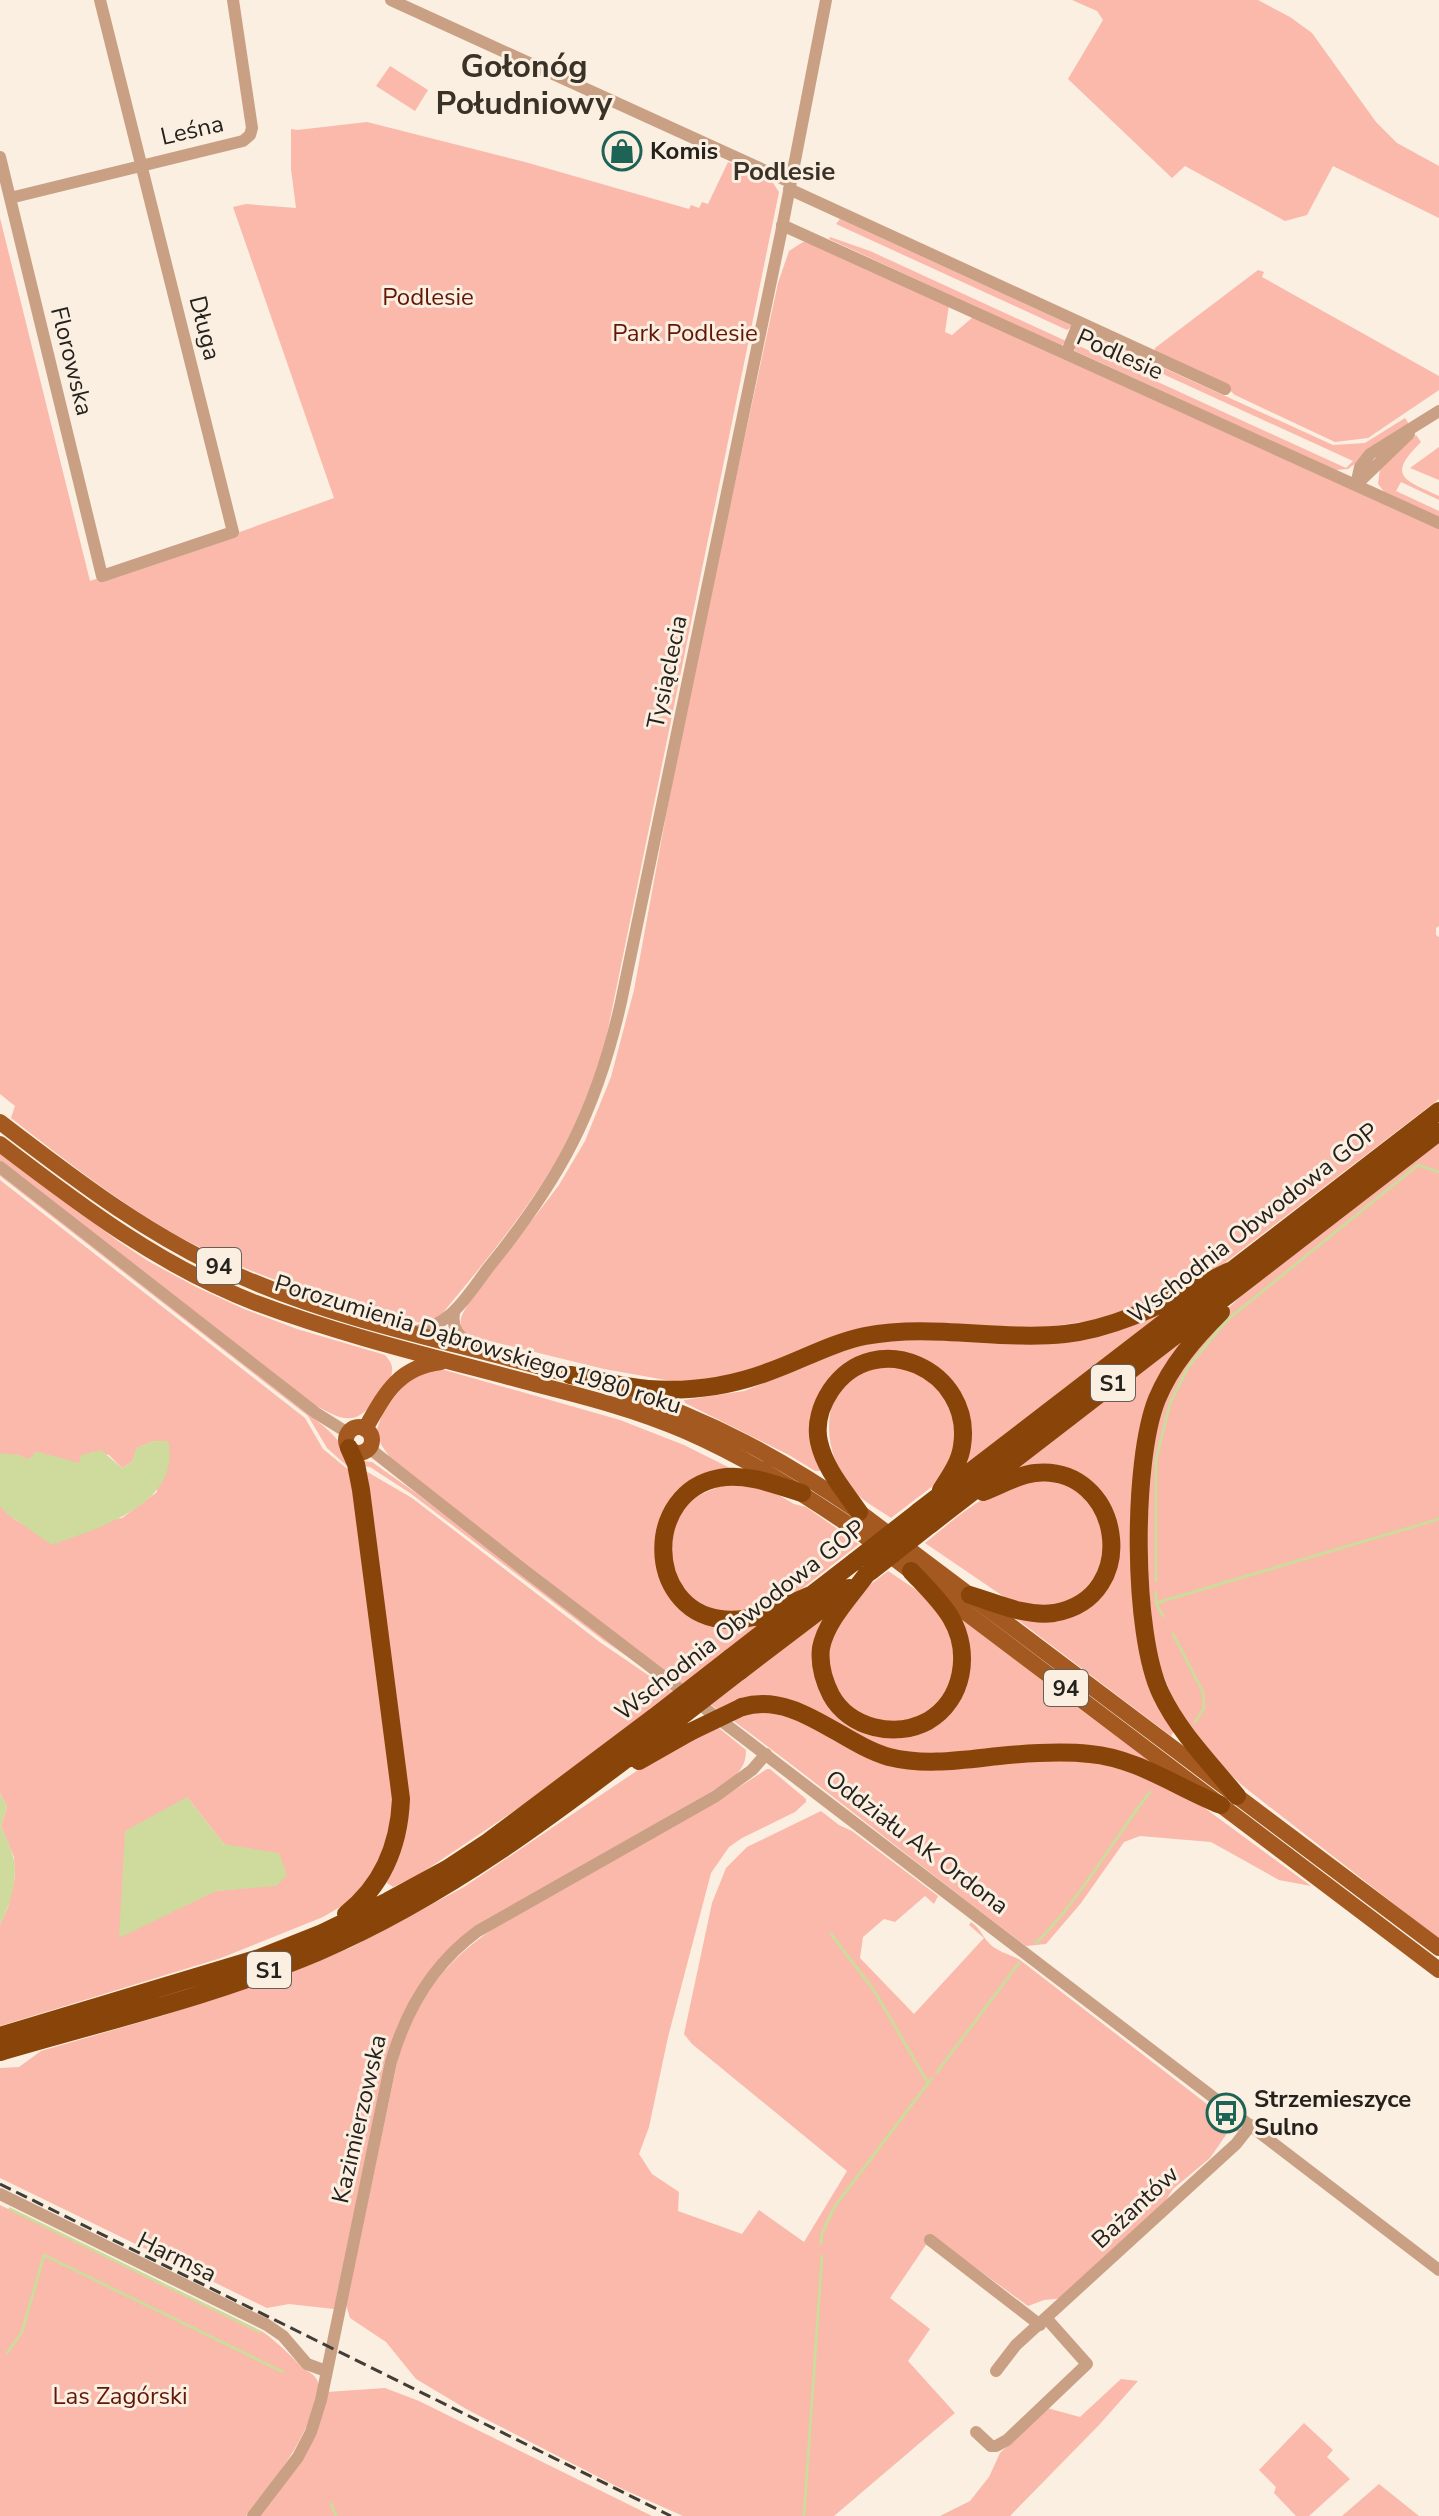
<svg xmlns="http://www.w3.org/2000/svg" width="1439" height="2516" font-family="'Nunito Sans',sans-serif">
<rect width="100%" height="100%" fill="#faefe1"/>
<path fill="#fab9ab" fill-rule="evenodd" d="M1072 0H1258L1290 17 1312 33 1376 122 1397 143 1439 166V218L1333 166 1307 215 1285 221 1185 166 1172 178 1068 79 1103 20 1097 11Z
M390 66 428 90 415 111 376 86Z
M367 122 525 162 689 209 691 205 699 208 702 202 708 204 728 162 773 183 779 192 607 1034C600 1060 593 1087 582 1111 548 1187 494 1251 441 1315L425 1324C345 1304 266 1282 193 1244 128 1210 69 1163 11 1118L15 1106 0 1094V218L90 581 237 533 334 498 233 207 246 204 296 208 291 169V129L297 130Z
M840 219 1073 326 1067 330 836 224Z
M830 237 870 251 1066 341 1061 346 829 239Z
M803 242H811L949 305 945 332 952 335 973 317 1439 529V926L1436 928V935L1439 937V1099L1222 1265 1173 1291 1101 1319 1041 1328 941 1325 728 1377 677 1382 604 1369 469 1336C455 1326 461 1315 469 1303L559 1185 585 1141 611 1077 634 990 682 728 778 283 789 251Z
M1258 270 1264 272 1262 277 1439 376V390L1368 438 1335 442 1235 395 1227 388 1154 354 1155 348Z
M1080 330 1333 445 1365 443 1405 418 1409 424 1348 469 1335 470 1075 351 1074 346 1077 345 1346 468 1353 461 1082 337Z
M1416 435 1421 442C1386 476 1404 480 1439 496V500L1401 482 1396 491 1439 511V518L1385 493 1378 484 1380 469Z
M1439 447V480L1410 468Z
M1439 1143V1939L1243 1786 1218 1763 1175 1704 1155 1655 1147 1570 1148 1457 1163 1396 1217 1319 1243 1294Z
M0 1151 118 1241 148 1261 196 1287 244 1309 297 1329 385 1355C390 1361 393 1365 392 1372 391 1385 366 1417 352 1418 339 1420 327 1411 316 1406L0 1161Z
M0 1173 321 1424C334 1435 347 1447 347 1466L327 1448 308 1416 0 1176Z
M0 1180 305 1418 323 1449 350 1471 396 1800 384 1859 352 1900 323 1917 221 1958 0 2026V1925L8 1907 15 1877 14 1857 1 1826 7 1807 0 1793ZM154 1441 157 1492 122 1518 29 1528 14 1519 92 1452 109 1455 122 1468 132 1462 137 1448ZM187 1797 224 1844 276 1885 216 1891Z
M1184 1297 962 1471 969 1432 915 1355 831 1378 820 1471H815L789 1455 685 1403 684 1400 744 1391 846 1350 892 1337 1020 1343Z
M1193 1332 1163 1375 1134 1593 1175 1729 1171 1736 1010 1614 1057 1619 1118 1553C1123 1522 1111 1508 1091 1486L1002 1478Z
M870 1366 917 1369 952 1402 956 1445 938 1482 891 1518C878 1509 861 1500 851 1488 827 1459 818 1408 848 1379 854 1374 863 1370 870 1366Z
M434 1367 620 1420 684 1445 738 1472 723 1474 662 1523 680 1606 768 1619 682 1685 391 1459 382 1446 376 1432 383 1412 409 1378Z
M363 1461 372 1462 416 1493 657 1677 603 1640 410 1493 370 1467 360 1466Z
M364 1470 412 1498 601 1643 673 1692 529 1801 417 1876 393 1887 387 1883 385 1879 401 1839Z
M1029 1479 1068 1485 1092 1501 1108 1551 1088 1591 1060 1606 1013 1603 925 1543C962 1513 982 1494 1029 1479Z
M728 1483 770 1490 794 1504 806 1507 859 1544 794 1595 755 1612 716 1613 686 1594 670 1563 675 1519 692 1498Z
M888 1571 927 1597 951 1630 956 1669 943 1701 917 1722 873 1723 845 1706 829 1675V1639L862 1591Z
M832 1610 826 1698 899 1736 967 1681C975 1650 966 1637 953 1610L1062 1696 1156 1765 1123 1753 936 1757 890 1751 809 1710 717 1709 710 1704Z
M750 1710 775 1712 800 1719 867 1754 1016 1759 1100 1760 1191 1798 1311 1886 1279 1880 1211 1842 1140 1836 1124 1842 1081 1903 1046 1944 1026 1946C927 1872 831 1793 731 1719Z
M715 1725 746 1750C746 1765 740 1771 730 1781L477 1926 410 2004 334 2309 289 2304 267 2308 0 2178V2068L19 2067 41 2051 165 2015 264 1982 350 1948 464 1887 641 1768Z
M767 1769H770L806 1799V1802L795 1812 742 1838 729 1847 711 1873 668 2037 649 2127 639 2154 652 2174 679 2192 678 2211 742 2234 759 2210 804 2242 847 2171 692 2044 684 2034 712 1903 726 1868 747 1847 821 1811 839 1825 852 1831 938 1896 934 1904 925 1896 895 1922 884 1919 863 1937 860 1958 914 2014 984 1938 969 1925 971 1922C981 1929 982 1936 989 1943 997 1952 1010 1954 1020 1960L1242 2131 1228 2132 1210 2158 1173 2189 1159 2211 1064 2298 1044 2300 1028 2306 932 2236 890 2298 930 2329 908 2361 955 2413 834 2516H683L618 2487 468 2410 416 2379 386 2342 350 2318 346 2305 400 2049C422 1992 447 1959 499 1925L722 1798Z
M0 2205 263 2332C277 2342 288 2353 300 2365 305 2371 315 2373 318 2382 319 2387 317 2395 316 2400 304 2445 274 2479 246 2516H0Z
M1121 2379 1138 2381 1099 2425 1010 2516H940L970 2501 989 2477 1000 2453 1047 2408 1080 2417Z
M385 2388 419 2401 652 2516H260L327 2392Z
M1304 2423 1333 2450 1327 2457 1350 2479 1309 2516H1296L1274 2493 1276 2487 1259 2470Z
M1379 2484 1419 2516H1342Z"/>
<path fill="#cfda9d" d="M154 1441H168C183 1505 97 1528 52 1545L7 1514 0 1506V1453L20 1455 27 1459 33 1456 35 1451 79 1463 81 1455 101 1450 122 1468 132 1462 136 1448Z
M0 1793 7 1807 1 1826C5 1835 10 1846 13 1856 19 1878 10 1905 0 1925Z
M187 1797 224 1844 279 1853 287 1875 276 1886 216 1891 119 1938 125 1831Z"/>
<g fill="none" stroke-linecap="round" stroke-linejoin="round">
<path stroke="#cfda9d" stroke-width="3" d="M1156 1581V1460L1170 1403 1189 1366 1227 1320 1418 1165 1439 1172
M1156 1592V1603
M1163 1616 1156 1603 1439 1519
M1173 1634 1203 1692 1204 1708 1195 1722
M831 1934 875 1992 928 2083
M1036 1943C1081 1899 1111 1842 1150 1792
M937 2072 1019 1963
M10 2209 260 2332
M821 2244 822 2233 835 2206 932 2078
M7 2353 22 2332 44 2255 283 2372
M331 2504 336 2516
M804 2516 822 2256"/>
<path stroke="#caa085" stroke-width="12" d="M391 0 790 182
M0 157 102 576 233 532 100 0
M789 189 1225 389
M10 198 243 141 250 135 252 128 233 0
M782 225 1439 523
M1066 354 1079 322
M1356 485 1360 467 1370 454 1439 411
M1356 485 1409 434
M0 1167 316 1413 348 1433
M454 1313C451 1331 462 1338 475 1349
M413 1332C452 1325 466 1297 489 1267 560 1179 596 1113 621 1002L781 233 826 0
M369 1448 528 1573 1439 2270
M0 2194 267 2325 283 2336 307 2364 326 2371
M930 2240 1040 2325
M996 2371 1016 2345 1236 2144 1251 2125
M976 2432 991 2446H996L1007 2440 1087 2364 1047 2319
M253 2516 298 2457 311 2432 321 2400 391 2062C406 2010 434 1963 478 1931L716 1796 752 1770 766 1754"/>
<path stroke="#a3591f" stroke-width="16" d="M0 1122C77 1181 154 1240 244 1278 352 1325 469 1345 581 1378
M0 1144C81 1206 160 1266 256 1303 347 1337 442 1359 535 1384 586 1397 637 1410 685 1431 747 1458 802 1493 858 1531L1439 1970
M622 1391C711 1420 782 1459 859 1512L1439 1948
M346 1440a13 13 0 1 1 26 0a13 13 0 1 1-26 0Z
M365 1429C385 1394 398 1367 441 1362"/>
<path stroke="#894509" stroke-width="18" d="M1221 1312C1195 1338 1171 1365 1157 1399 1132 1461 1132 1634 1161 1694 1179 1732 1211 1764 1237 1796
M570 1375C596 1379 622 1387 648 1389 689 1392 730 1386 768 1372 800 1361 831 1343 865 1336 931 1323 999 1341 1065 1334 1123 1328 1178 1295 1230 1271
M802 1493C776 1485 747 1473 719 1478 644 1492 645 1608 720 1619 751 1624 785 1606 813 1594
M859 1512C844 1490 825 1469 819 1442 815 1424 821 1405 831 1390 875 1325 974 1370 962 1446 960 1462 950 1476 941 1490
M918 1512 1439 1111
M931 1524 1439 1132
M866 1575C851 1596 826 1621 821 1648 819 1664 824 1681 831 1695 849 1728 895 1739 928 1721 964 1700 971 1652 951 1618 941 1601 925 1586 911 1571
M970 1595C996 1603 1026 1617 1054 1613 1143 1598 1122 1464 1035 1473 1017 1475 1000 1486 983 1492
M730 1658 854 1562
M740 1671 849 1588
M742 1707C796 1691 840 1743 889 1757 925 1766 962 1760 999 1756 1029 1753 1060 1751 1090 1754 1137 1758 1178 1788 1221 1805
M639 1761 690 1732
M346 1914C383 1885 399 1846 401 1799L361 1490 356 1464 349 1448
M0 2036 259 1958 322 1933 388 1901 447 1869 488 1842 653 1718
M0 2052C106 2021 216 1995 318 1952 446 1897 555 1814 664 1730"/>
<path stroke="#423d37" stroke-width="3" stroke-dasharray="12 6" stroke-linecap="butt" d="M0 2184 671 2516"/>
<path stroke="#894509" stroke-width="18" d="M854 1562 918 1512
M870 1572 931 1524
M653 1718 730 1658
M664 1730 740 1671
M690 1732 742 1707"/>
</g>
<defs>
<g id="shop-ring" transform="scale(2)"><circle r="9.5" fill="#faefe1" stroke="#1d6457" stroke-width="1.5"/><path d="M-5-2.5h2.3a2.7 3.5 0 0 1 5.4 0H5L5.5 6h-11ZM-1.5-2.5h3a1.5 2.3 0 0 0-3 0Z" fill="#1d6457"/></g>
<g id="bus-ring" transform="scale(2)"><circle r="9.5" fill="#faefe1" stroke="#1d6457" stroke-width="1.5"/><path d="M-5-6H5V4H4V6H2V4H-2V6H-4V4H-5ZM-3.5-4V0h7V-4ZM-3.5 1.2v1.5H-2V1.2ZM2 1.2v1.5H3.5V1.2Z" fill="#1d6457"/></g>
</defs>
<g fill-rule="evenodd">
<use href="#shop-ring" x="622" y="151"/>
<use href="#bus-ring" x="1226" y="2113"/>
</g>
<g text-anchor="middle" stroke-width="6" stroke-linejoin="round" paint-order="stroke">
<g fill="#faefe1" stroke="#655f57" stroke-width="2">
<rect x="197" y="1248" width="44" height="36" rx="6"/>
<rect x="1091" y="1365" width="44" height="36" rx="6"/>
<rect x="1044" y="1670" width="44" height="36" rx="6"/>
<rect x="247" y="1952" width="44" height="36" rx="6"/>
</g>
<g font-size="22" font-weight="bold" fill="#25211c">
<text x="219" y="1274">94</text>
<text x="1113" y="1391">S1</text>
<text x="1066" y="1696">94</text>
<text x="269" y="1978">S1</text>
</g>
<g font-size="24" fill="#25211c" stroke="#faefe1">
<text transform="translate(192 130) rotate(-13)" y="8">Leśna</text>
<text transform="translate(205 328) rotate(76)" y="8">Długa</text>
<text transform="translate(1120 354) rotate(24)" y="8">Podlesie</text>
<text transform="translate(72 361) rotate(76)" y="8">Florowska</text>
<text transform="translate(667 672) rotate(-78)" y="8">Tysiąclecia</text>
<text transform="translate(1253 1223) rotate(-38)" y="8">Wschodnia Obwodowa GOP</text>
<text transform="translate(478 1344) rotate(17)" y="8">Porozumienia Dąbrowskiego 1980 roku</text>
<text transform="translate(740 1620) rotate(-38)" y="8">Wschodnia Obwodowa GOP</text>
<text transform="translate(917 1842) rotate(37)" y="8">Oddziału AK Ordona</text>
<text transform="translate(359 2119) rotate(-77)" y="8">Kazimierzowska</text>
<text transform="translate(1135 2207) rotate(-43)" y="8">Bażantów</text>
<text transform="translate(177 2257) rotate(26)" y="8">Harmsa</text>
</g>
<g font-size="24" font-weight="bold" fill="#25211c" stroke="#faefe1" text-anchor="start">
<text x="650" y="159">Komis</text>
<text x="1254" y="2107">Strzemieszyce<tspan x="1254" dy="28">Sulno</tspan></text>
</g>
<g font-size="24" fill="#621707" stroke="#faefe1">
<text x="428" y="305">Podlesie</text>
<text x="685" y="341">Park Podlesie</text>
<text x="120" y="2404">Las Zagórski</text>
</g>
<g font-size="26" font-weight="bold" fill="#3a3227" stroke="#faefe1">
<text x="784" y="180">Podlesie</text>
</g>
<g font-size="32" font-weight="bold" fill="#3a3227" stroke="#faefe1">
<text x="524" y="77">Gołonóg<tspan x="524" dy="37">Południowy</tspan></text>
</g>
</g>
</svg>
